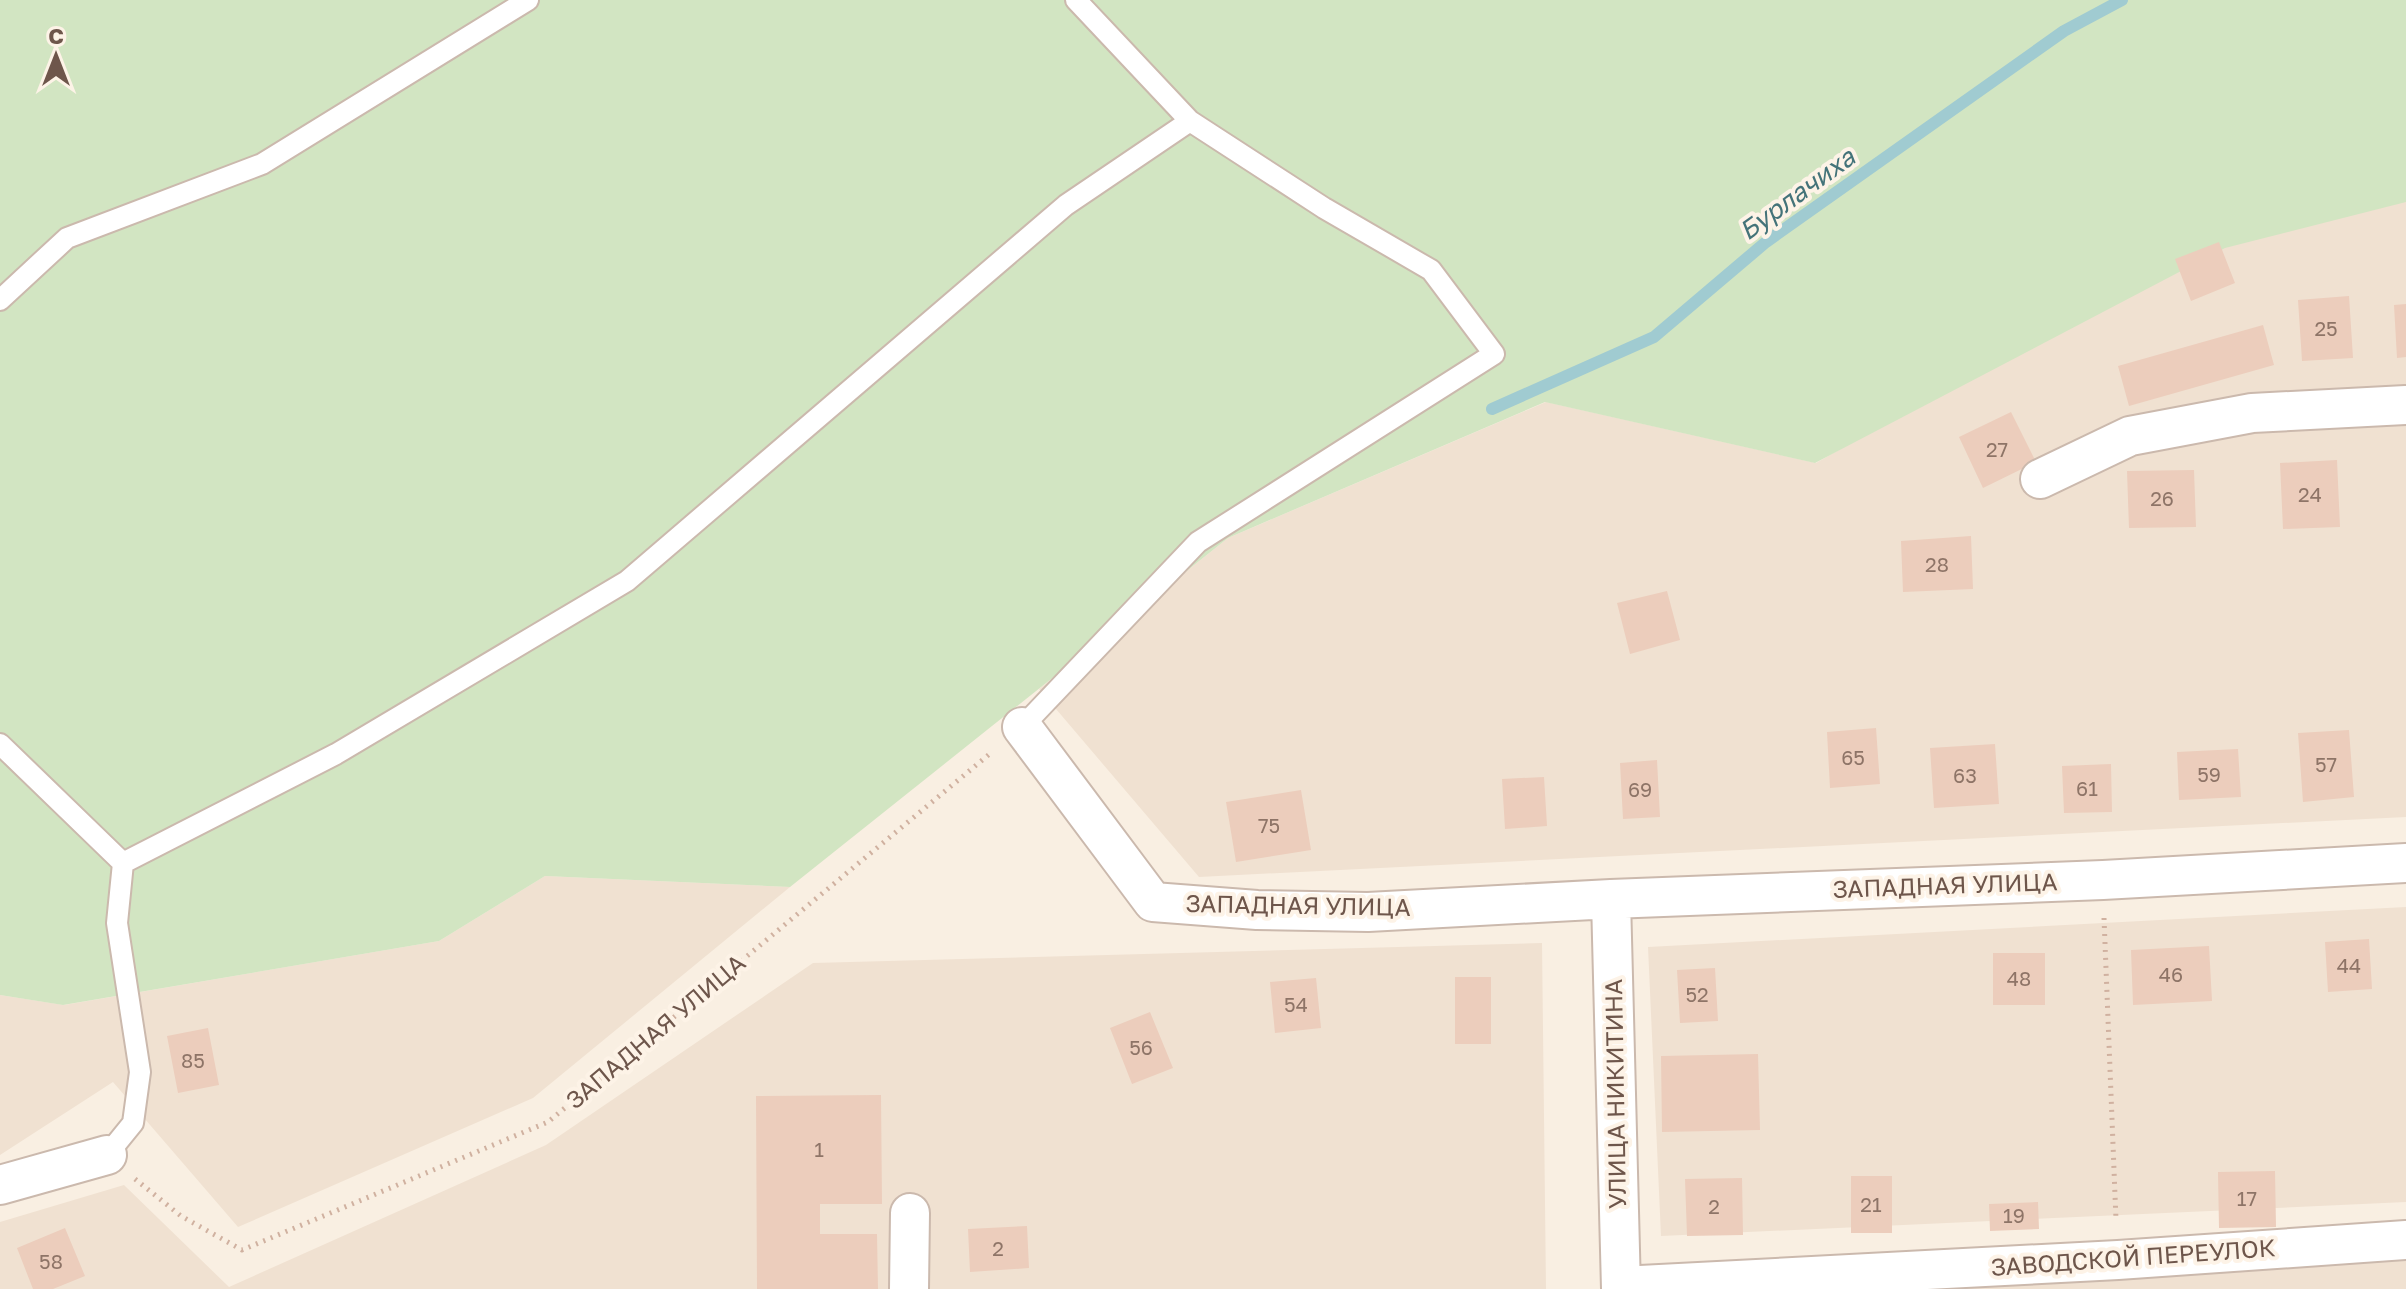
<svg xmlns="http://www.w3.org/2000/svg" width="2406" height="1289" font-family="'Golos Text',sans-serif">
<rect width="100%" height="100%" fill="#f9efe2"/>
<path fill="#f0e1d1" d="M2297 189 2406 195V817L1199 877 1039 689 1228 538 1546 402 1816 463Z
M545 876 790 887 533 1098 238 1227 113 1082 0 1155V995L64 1005 439 941Z
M2406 907V1202L1661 1236 1648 947Z
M1542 943 1546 1289H0V1222L124 1185 229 1287 546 1145 813 963Z
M2406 1251V1289H1673Z"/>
<path fill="#d2e5c2" d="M0 0H2406V202L2225 248 1815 463 1545 402 1228 538 790 887 545 876 439 941 63 1005 0 995Z"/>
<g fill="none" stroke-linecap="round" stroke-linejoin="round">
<path stroke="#a0cbd1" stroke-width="12" d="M1492 409 1654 337 1766 242 2064 31 2122 0"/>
</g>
<path fill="#eccdbc" d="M2219 242 2235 283 2191 301 2175 259Z
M2349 296 2353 358 2302 361 2298 300Z
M2406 304V357L2397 358 2394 305Z
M2263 325 2274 365 2129 406 2118 366Z
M2011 412 2036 462 1983 488 1959 437Z
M2337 460 2340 527 2283 529 2280 463Z
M2194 470 2196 527 2129 528 2127 471Z
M1971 536 1973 589 1903 592 1901 541Z
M1667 591 1680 640 1630 654 1617 603Z
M1876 728 1880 784 1830 788 1827 732Z
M2349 730 2354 797 2303 802 2298 733Z
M1995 744 1999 804 1934 808 1930 748Z
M2238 749 2241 797 2179 800 2177 752Z
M1657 760 1660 817 1623 819 1620 763Z
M2111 764 2112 812 2064 813 2062 766Z
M1544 777 1547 826 1505 829 1502 779Z
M1301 790 1311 850 1236 862 1226 802Z
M2369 939 2372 989 2328 992 2325 942Z
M2209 946 2212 1001 2133 1005 2131 950Z
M1993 953H2045V1005H1993Z
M1715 968 1718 1021 1680 1023 1677 970Z
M1455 977H1491V1044H1455Z
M1316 978 1321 1028 1275 1033 1270 982Z
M1150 1012 1173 1068 1132 1084 1110 1028Z
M208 1028 219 1085 178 1093 167 1036Z
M1758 1054 1760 1130 1662 1132 1661 1056Z
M881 1095 882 1204H820V1234H877L878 1289H757L756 1096Z
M2275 1171 2276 1227 2219 1228 2218 1172Z
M1851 1176H1892V1233H1851Z
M1742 1178 1743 1235 1687 1236 1685 1179Z
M2038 1202 2039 1229 1990 1231 1989 1204Z
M1027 1226 1029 1268 970 1272 968 1229Z
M65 1228 85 1276 53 1289H33L17 1248Z"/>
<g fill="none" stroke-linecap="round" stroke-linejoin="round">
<g stroke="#cbb9ad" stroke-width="24">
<path id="service" d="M0 300 67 238 262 164 528 0
M1022 727 1198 542 1494 354 1431 270 1324 208 1190 121
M0 744 123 863
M107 1155 133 1123 140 1072 117 923 123 863 336 754 627 581 1066 205 1190 121 1076 0"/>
</g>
<g stroke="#cbb9ad" stroke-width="42">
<path id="minor" d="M2040 479 2130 436 2252 413 2406 405
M1022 727 1153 902 1257 910 1368 912 1611 899 2103 880 2406 863
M1611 899 1621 1289
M0 1185 107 1155
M1621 1286 2118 1260 2406 1240
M909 1289 910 1213"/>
</g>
<path stroke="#d0b1a0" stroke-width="5" stroke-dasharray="2 6" stroke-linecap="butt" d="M2104 918 2116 1220
M135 1179 181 1216 242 1250 548 1122 992 752"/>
<use href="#service" stroke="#fff" stroke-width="20"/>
<use href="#minor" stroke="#fff" stroke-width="38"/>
</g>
<g text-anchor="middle" stroke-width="8" stroke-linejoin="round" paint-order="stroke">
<g font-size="20" fill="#8e7467">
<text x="2326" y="336">25</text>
<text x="1997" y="457">27</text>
<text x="2310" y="502">24</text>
<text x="2162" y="506">26</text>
<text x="1937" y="572">28</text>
<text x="1853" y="765">65</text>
<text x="2326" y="772">57</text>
<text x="2209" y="782">59</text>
<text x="1965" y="783">63</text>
<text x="2087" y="796">61</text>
<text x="1640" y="797">69</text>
<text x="1269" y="833">75</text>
<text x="2349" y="973">44</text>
<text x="2171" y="982">46</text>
<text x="2019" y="986">48</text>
<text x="1697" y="1002">52</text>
<text x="1296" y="1012">54</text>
<text x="1141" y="1055">56</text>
<text x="193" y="1068">85</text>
<text x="819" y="1157">1</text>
<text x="2247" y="1206">17</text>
<text x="1871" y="1212">21</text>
<text x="1714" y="1214">2</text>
<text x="2014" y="1223">19</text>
<text x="998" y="1256">2</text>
<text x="51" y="1269">58</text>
</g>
<g font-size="24" fill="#6e564b" stroke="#fdf3e7">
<text transform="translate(1945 886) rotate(-2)" y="8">ЗАПАДНАЯ УЛИЦА</text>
<text transform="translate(1298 906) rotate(1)" y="8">ЗАПАДНАЯ УЛИЦА</text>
<text transform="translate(656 1032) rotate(-40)" y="8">ЗАПАДНАЯ УЛИЦА</text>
<text transform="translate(1616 1094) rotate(-91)" y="8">УЛИЦА НИКИТИНА</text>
<text transform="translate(2133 1258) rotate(-4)" y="8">ЗАВОДСКОЙ ПЕРЕУЛОК</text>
</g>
<g font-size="26" font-style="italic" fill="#447379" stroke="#fdf3e7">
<text transform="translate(1797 194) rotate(-36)" y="9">Бурлачиха</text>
</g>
</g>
<g transform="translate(56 56)" stroke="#fdf3e7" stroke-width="6" paint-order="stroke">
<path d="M0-6L14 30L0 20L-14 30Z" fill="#6e564b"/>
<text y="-12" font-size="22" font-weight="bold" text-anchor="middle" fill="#6e564b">С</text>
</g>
</svg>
